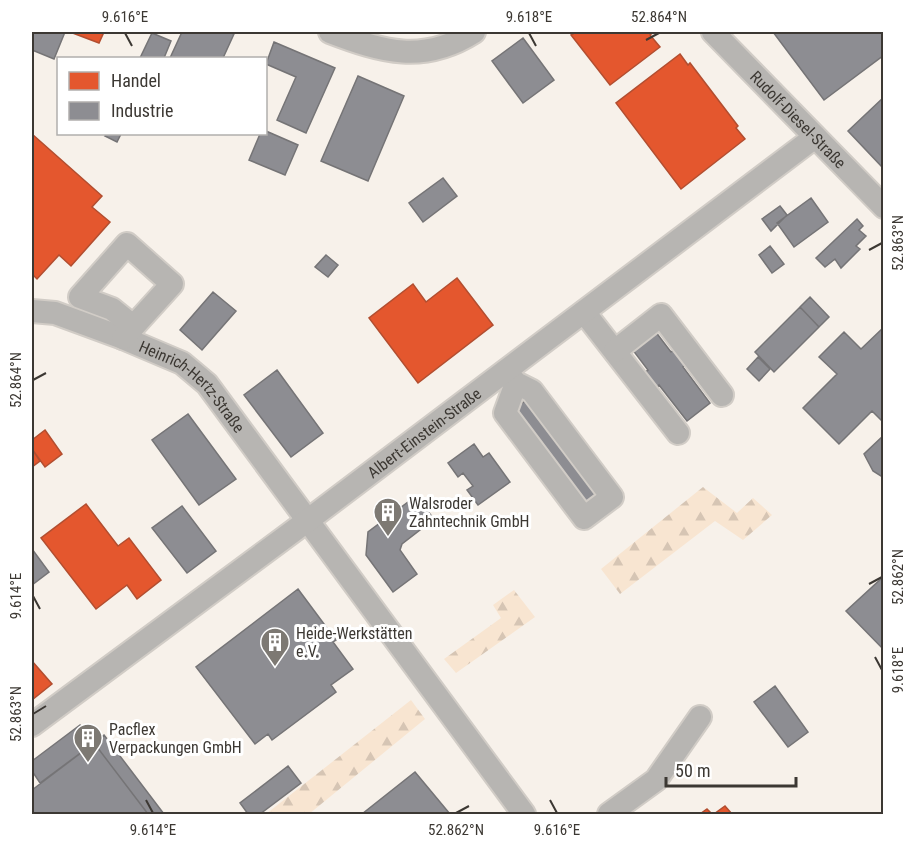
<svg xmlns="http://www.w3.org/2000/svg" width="915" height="846" font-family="'Roboto Condensed',sans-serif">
<defs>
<pattern id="forest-firs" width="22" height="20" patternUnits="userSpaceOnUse" patternTransform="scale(1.5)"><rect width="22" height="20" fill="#f8e5d1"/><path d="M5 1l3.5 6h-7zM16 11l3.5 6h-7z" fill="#d6c5b4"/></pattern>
</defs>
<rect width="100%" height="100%" fill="#f7f1ea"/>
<path fill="url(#forest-firs)" d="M703 487 737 513 753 498 772 515 743 540 715 521 620 594 601 569Z
M514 590 535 617 456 673 444 659 501 618 493 605Z
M411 700 425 719 309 814H266Z"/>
<path fill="#e4572e" stroke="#b24e30" stroke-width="1.5" d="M70 32H104L99 43Z
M576 32H654L650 35 660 47 610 85 571 35Z
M680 54 688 65 690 63 738 126 736 128 745 139 681 189 616 103Z
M32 134 102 196 92 207 110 222 71 266 59 255 37 279 32 274Z
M457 278 493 325 418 383 369 318 413 284 426 302Z
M45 430 62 454 45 467 32 449V440Z
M32 449 40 461 32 467Z
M86 504 118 546 129 538 161 580 137 599 127 585 96 609 41 538Z
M32 661 52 684 32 700Z
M725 806 732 814H714Z
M707 809 712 814H700Z"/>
<path fill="#8d8d92" stroke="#757476" stroke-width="1.5" d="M32 32H65L54 59 32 50Z
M182 32H228L234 34 223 58H170Z
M773 32H884V55L824 100Z
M152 33 171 41 164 58H140Z
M523 38 554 80 523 103 492 61Z
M274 42 335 68 306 133 277 120 296 77 266 64Z
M358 76 404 96 368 181 321 161Z
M884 97V169L848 131Z
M266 131 298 145 285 175 249 160 260 134Z
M107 134H121L117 142 105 136Z
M443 178 457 196 423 222 409 203Z
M811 198 828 222 794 247 777 223Z
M780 206 787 215 771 231 762 219Z
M857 219 863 226 859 230 866 236 856 246 860 249 841 268 835 259 825 267 816 258Z
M770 246 784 264 772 273 759 255Z
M326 255 338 265 328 277 315 267Z
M213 292 236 311 202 350 180 330Z
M810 297 829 317 819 327 800 307Z
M800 307 819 327 774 372 755 352Z
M884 327V423L872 411 839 444 803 408 837 374 819 357 844 332 861 349Z
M655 331 671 352 675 349 687 364 683 367 710 403 687 421 659 385 656 388 644 373 648 370 632 349Z
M758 357 770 369 759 381 747 369Z
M277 370 323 433 291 457 244 395Z
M528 399 598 493 585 503 514 409Z
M188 414 236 479 199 505 152 440Z
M884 435V478L873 471 864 454Z
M474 444 483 457 489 453 510 482 478 505 467 490 473 486 463 473 458 477 448 463Z
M416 496 434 519 402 544 400 550 417 574 393 592 366 555 368 532Z
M182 506 216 551 187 573 152 528Z
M32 549 49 572 32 585Z
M882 578 884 579V650L846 611Z
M298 589 336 640 333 642 353 669 331 685 336 692 272 740 268 734 255 744 196 667Z
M775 686 808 732 788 747 754 702Z
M80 725 94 743 40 783 32 771V761Z
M104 735 164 814H148L94 743Z
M94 743 148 814H32V790Z
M288 766 301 783 260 814H248L240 803Z
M415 772 450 814H362Z"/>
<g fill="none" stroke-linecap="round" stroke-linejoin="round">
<g stroke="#d1ccc6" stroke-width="26">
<g id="minor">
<path d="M330 32C382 52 424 64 474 32"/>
<path id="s1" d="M713 32 884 207"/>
<path id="s2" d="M32 311 55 313 123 338 182 363 207 384 524 814"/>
<path d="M584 312 678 433"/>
<path d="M123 338 172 284 127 244 80 297 112 309 133 326"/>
<path d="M615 351 661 315 722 395"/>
<path d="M506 371 516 383 532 391 612 497 584 518 505 413 516 383"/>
<path id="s3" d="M32 725 307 521 815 137"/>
<path d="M609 814 656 780 700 717"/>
</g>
</g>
<use href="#minor" stroke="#b7b5b2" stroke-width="22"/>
</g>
<path fill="none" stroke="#3c3833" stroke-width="2" d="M125 33 132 46M529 33 536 46M646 40 659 33M869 250 882 243M33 380 46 373M869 584 882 577M33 596 40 609M875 657 882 670M33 714 46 706M146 800 153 813M550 800 557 813M456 813 469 806"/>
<defs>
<g id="building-pin" transform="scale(1.5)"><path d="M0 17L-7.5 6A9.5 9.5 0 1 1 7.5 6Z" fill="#7d7973" stroke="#fff"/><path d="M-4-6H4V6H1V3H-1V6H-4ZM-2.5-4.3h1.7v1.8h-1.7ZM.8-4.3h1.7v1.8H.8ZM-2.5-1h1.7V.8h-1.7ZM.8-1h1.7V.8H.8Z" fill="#fff"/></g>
</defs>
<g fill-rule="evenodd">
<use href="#building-pin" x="388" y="512"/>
<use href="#building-pin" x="275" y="642"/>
<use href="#building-pin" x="88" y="738"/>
</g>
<g text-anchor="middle" stroke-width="6" stroke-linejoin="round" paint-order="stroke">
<g font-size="16" fill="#3c3833" stroke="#fff">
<text dy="6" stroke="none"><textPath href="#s1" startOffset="122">Rudolf-Diesel-Straße</textPath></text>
<text dy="6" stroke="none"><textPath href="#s2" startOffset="182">Heinrich-Hertz-Straße</textPath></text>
<text dy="6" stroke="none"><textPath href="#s3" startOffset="489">Albert-Einstein-Straße</textPath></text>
</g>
<g font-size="16" fill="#3c3833" stroke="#fff" text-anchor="start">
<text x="409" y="509">Walsroder<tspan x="409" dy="18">Zahntechnik GmbH</tspan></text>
<text x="296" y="639">Heide-Werkstätten<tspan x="296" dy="18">e.V.</tspan></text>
<text x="109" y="735">Pacflex<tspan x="109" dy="18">Verpackungen GmbH</tspan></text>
</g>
</g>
<rect width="915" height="846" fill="none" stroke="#ffffff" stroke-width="66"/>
<rect x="57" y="57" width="210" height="78" fill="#ffffff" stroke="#b1afad" stroke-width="1.5"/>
<rect x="69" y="72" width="30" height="18" fill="#e4572e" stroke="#b1afad" stroke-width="1.5"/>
<text x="111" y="87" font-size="18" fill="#3c3833">Handel</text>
<rect x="69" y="102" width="30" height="18" fill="#8d8d92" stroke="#b1afad" stroke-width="1.5"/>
<text x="111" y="117" font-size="18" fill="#3c3833">Industrie</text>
<path d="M666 777v9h130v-9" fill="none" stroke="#3c3833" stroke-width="3"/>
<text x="675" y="777" font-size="18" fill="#3c3833" stroke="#ffffff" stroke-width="4.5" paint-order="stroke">50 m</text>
<rect x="33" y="33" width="849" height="780" fill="none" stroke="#3c3833" stroke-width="2"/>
<g font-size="15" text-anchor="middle" fill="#3c3833">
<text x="125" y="22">9.616°E</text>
<text x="529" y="22">9.618°E</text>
<text x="659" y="22">52.864°N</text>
<text transform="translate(898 243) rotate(-90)" y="5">52.863°N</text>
<text transform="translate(16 380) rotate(-90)" y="5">52.864°N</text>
<text transform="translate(898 577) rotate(-90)" y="5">52.862°N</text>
<text transform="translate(16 596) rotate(-90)" y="5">9.614°E</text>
<text transform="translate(898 670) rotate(-90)" y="5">9.618°E</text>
<text transform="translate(16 714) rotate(-90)" y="5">52.863°N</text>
<text x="153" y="835">9.614°E</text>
<text x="456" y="835">52.862°N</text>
<text x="557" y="835">9.616°E</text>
</g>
</svg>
